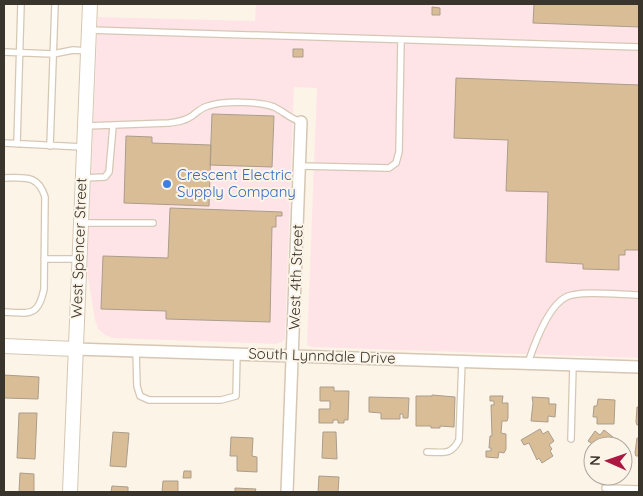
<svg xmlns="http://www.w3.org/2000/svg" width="643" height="496" font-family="Quicksand,sans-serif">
<rect width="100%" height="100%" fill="#fdf4e8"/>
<path fill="#ffe4e7" d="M256 4H639V358L311 347 307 345 317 88 294 87 285 339 282 342 276 344 113 338 105 335 98 329 95 320 87 272 98 17 255 21Z"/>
<path fill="#d9bd97" stroke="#ab9d8b" d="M534 4H639V27L533 23Z
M432 7 440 8V15H432Z
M293 49H303V57H293Z
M456 78 639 85V250H625V255H619V270L583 269V264L546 262 548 192 506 191 508 140 454 138Z
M212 114 274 116 272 167 210 165Z
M126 136 152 137V143L211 145 209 206 124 203Z
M170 208 282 212V216H276V227H272L270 322 166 319V311L101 309 103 256 168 258Z
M4 375 39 377 38 399 4 398Z
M320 387H334V391H349L348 420H344V423H338V420H333V423H319V409H330V401H320Z
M432 395 455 397 454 427 440 426V428H431V426H416V396H432Z
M490 396H503L502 403H508V418L507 421H502L501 433 506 434V449L504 453 499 452 498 458 486 457V451H491V448H489L490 436H492L491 405H494V401H490Z
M369 397 409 398 408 418H403V414H400V419H381V413L369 412Z
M532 397 549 398V404H556L555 417 548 416V422L531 421 533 403Z
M598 399 615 400 614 424H597V417H593L594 406H597Z
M637 407H639V425H637L636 422Z
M19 413H37L35 459 17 458Z
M540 429 543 434 548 431 554 441 549 445 552 449 550 451 553 456 542 463 539 458 537 460 529 443 524 445 521 440Z
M604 430 618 441 614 446H593V460L588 456 594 445 588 441 595 431 600 435Z
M113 432 129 433 126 467 110 466Z
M323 432H336L337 459 322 458Z
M231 437 253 438 252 456 257 457V472L237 471V456H230Z
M637 438H639V456H636L635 453Z
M184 471H191V478H183Z
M20 473 34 474V492H19Z
M319 476 339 477 338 492H318Z
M163 481H178V492H162Z
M112 486 128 487V492H111Z
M235 488 256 489 255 492H235Z"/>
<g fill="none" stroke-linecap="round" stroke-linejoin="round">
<g stroke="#d5c7b4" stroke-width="8">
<path id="service" d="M89 30 639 47
M4 52 53 54 73 50 88 51
M85 126 169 123C177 122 185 121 192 116 197 112 201 108 208 106 222 101 260 101 274 107 284 112 291 119 301 122
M4 143 83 147
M17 144 21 4
M50 146 55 4
M300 166 389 168 396 163 399 152 401 40
M4 178C24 178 38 174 45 197L44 289C38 318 29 313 4 312
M84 178 105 177 109 172 113 126
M80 223H153
M44 259H79
M136 351 137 386 140 396 149 400H221L236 396 237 354
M528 363C534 345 548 306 566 297 580 290 622 295 639 295
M571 439 573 365
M427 452C443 452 451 456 459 440L462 361
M605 488 639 489"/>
</g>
<g stroke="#d5c7b4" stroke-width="14">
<path id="minor" d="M75 349 639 367
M287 492 301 122"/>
</g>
<g stroke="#d5c7b4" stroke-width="16">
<path id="tertiary" d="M4 346 75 349
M70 492 90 4"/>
</g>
<use href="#service" stroke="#fff" stroke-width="5.5"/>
<use href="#minor" stroke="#fff" stroke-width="11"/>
<use href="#tertiary" stroke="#fff" stroke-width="14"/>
</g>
<circle fill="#3f7fe0" stroke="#fdf4e8" stroke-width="2" cx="167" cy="184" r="5"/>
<g text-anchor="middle" stroke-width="4" stroke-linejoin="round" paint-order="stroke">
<g font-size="15" fill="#366cbe" stroke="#fdf4e8" text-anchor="start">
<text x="177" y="180">Crescent Electric<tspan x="177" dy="17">Supply Company</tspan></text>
</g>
<g font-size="15" fill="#39342c" stroke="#fdf4e8">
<text transform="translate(79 248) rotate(-88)" y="5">West Spencer Street</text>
<text transform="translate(296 277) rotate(-88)" y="5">West 4th Street</text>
<text transform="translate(322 356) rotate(2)" y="5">South Lynndale Drive</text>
</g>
</g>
<rect width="643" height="496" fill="none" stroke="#39342c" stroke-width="10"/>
<g transform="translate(608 461) rotate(272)"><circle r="24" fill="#fdf4e8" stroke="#afa79d"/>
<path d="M0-4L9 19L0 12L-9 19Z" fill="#ad1842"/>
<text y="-8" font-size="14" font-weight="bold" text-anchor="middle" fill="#39342c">N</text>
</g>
</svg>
